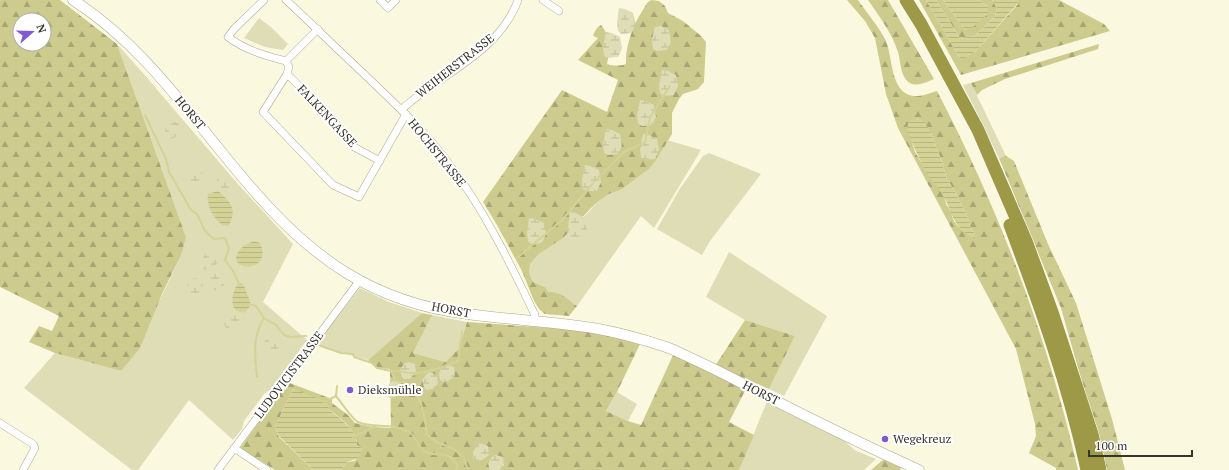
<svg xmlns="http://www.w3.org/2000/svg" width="1229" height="470" font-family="'PT Serif',serif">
<defs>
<pattern id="forest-firs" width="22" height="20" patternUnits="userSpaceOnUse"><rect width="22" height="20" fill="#cecb8e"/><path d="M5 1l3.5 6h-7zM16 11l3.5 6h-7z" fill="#a8a674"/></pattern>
<pattern id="wetland-marsh" width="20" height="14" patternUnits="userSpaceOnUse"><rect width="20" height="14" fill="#deddb5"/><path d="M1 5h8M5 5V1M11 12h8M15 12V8" fill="none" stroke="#bfbe9c"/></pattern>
<pattern id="water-rules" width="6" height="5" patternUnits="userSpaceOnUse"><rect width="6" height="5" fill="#d5d295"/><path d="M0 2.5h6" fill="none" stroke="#b7b581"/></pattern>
</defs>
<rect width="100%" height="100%" fill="#faf9e0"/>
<path fill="#deddb5" d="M259 18 271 27 288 44 283 50 265 47 244 38Z
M117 44 142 72 237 183 293 244 263 302 307 340 271 389 264 394 244 421 242 429 233 440 189 400 138 470H132L24 388 55 353 121 371C143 329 173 283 186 237Z
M971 83 1006 156 999 158 963 85Z
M667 140 701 150 654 228 641 216 577 306C567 300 561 292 548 293L545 287 533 282 529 273 530 264 540 253 578 223 600 200 609 194 621 190 649 169Z
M709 153 761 174 710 241 702 255 657 229 679 190 703 156Z
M729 252 827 316 784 396 769 389 795 336 745 320 706 297Z
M360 288 389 302 422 313 368 360 315 345Z
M432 315 467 322 459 348 447 362 413 353Z
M617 392 637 404 628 421 606 411Z
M768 399 837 435 856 451 876 459 864 470H739Z"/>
<path fill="url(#forest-firs)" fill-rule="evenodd" d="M0 0H60L117 44 186 237 181 255 162 294 140 348 121 371 55 353 29 342 39 326 52 331 59 316 0 287ZM20 20H44V44H20Z
M651 0 659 1 665 6 668 13 683 21 701 36 706 42 704 82 698 89 683 94 679 99 672 113V134L656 160 649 169 621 190 609 194 600 200 591 208 563 238 540 253 530 264 529 273 533 282 545 287 548 292C563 292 566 299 577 306L569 316 545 314 539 309 534 301 522 271 497 225 483 202 562 90 607 112 618 80 578 60 598 38 593 36C595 31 596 28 601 25 610 35 610 51 607 64 614 66 620 66 626 64 625 51 631 31 637 20 640 14 644 9 647 3Z
M847 0H858C867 13 879 27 886 41 893 58 890 92 913 96 921 97 930 93 937 91 1000 211 1048 339 1078 470H1056V468L1029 453 1036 436 1035 424 1016 349 898 128 886 94 875 38 865 21ZM931 133 941 159 947 179 954 190 967 215 970 226 975 234 962 230 956 224 953 219 951 212 946 204 945 197 923 165 915 152 912 142Z
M868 0H888L934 79C927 82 917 87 910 83 900 77 901 62 898 52 892 33 879 16 868 0Z
M919 0H926L959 57 963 58 976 51 1018 4 1017 0H1059L1104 24 1110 31 961 75Z
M936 0H943L965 30 988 6 979 0H992L997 8 995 16 975 36 960 38Z
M1099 44 1098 49 1005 79 982 90 977 95 971 83Z
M1006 156 1014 161 1048 244 1076 303 1112 419 1125 470H1107L1061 308 999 158Z
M422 313 432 315 413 353 446 362 459 348 467 322 595 331 641 342 617 392 606 411 628 421 641 425 674 353 746 389 729 422 754 435 739 470H341L347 462 355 461 362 448 357 445C357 420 312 400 293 389L275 427 279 437 313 470H275L240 448 287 382 332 399V403L348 415 355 423 373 427 391 428 390 369 377 368 368 360Z
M745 320 795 336 769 389 715 366Z
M884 459 902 466 900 470H871Z"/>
<path fill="url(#wetland-marsh)" d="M619 8 625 9 633 13 636 24 631 33 621 34 618 31 617 23Z
M655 25 661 26 669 30 671 42 667 50 657 51 653 49 652 40Z
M606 32 612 33 620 37 622 49 618 57 608 58 604 56 603 47Z
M662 70 668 71 676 75 678 86 674 95 664 96 660 93 659 85Z
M640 100 646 101 654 105 656 117 652 125 642 126 638 124 637 115Z
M172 121 180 124 181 133 174 138 169 139 166 136 165 129 169 124Z
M606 129 612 130 620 134 622 146 618 154 608 155 604 153 603 144Z
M643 134 649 135 657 139 659 150 655 159 645 160 641 157 640 149Z
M585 165 591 166 599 170 601 182 597 191H587L583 189 582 180Z
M194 169 202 171 203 180 197 185 191 186 189 184 187 177 191 171Z
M224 174 233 185 221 193 218 191 216 182 220 176Z
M570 212 576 213 585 218 587 229 583 238 572 239 569 236 568 227Z
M529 218 535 219 544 223 546 234 542 243 531 244 528 241 527 233Z
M208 253 216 255 217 264 210 269 205 270 202 268 201 261 205 255Z
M216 273 223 276 224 285 218 290 213 291 210 288 208 281 212 276Z
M194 278 202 280 203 289 197 294 191 295 189 293 187 286 191 280Z
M232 315 239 317 240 326 234 331 229 332 226 330 224 323 228 317Z
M271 336 278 338 279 347 273 352 267 353 265 351 263 344 267 338Z
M408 362 415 364 416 373 410 379H404L402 377 400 370 404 364Z
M446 364 454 367 455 376 448 381 443 382 440 380 439 373 442 367Z
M429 372 437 375 438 384 432 389 426 390 424 387 422 380 426 375Z
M393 381 401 383 402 392 395 397 390 398 387 396 386 389 390 383Z
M480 443 488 446 489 455 482 460 477 461 474 459 473 452 477 446Z
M496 455 503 457 504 466 499 470H490L488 463 492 457Z"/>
<path fill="url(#water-rules)" d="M926 0H936L960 38 975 36 995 16 997 8 992 0H1017L1018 3 976 51 963 59 959 57Z
M943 0H979L988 6V14L972 28 965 30Z
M917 118 923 120 931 133 941 159 947 179 954 190 967 215 970 226 975 234V238C957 233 951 213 945 198 942 191 935 184 930 178 923 167 917 154 912 142 911 138 908 134 908 130 907 127 908 124 909 121Z
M218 191C231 201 238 211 228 226 215 225 206 205 208 194Z
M255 241 260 243C274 274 224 272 239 251 243 245 249 243 255 241Z
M241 283 243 284 250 301V306L246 312C228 314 231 295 237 285Z
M293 389 325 401 329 405 328 409C339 418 357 429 357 445L362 448C360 459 356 459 347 462L341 470H313L279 436 275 427Z"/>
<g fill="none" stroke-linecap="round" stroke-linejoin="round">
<path stroke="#d5d295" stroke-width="2" d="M145 115 166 159 169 172 191 210 197 214 204 229 209 235 214 239 225 238 229 248 225 260 233 271 240 286
M517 258 562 220 594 182 625 151 645 143 650 117 670 86
M249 304 256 306 264 318 276 325 284 335 290 337 306 336
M318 345 341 353 353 354 354 357 372 363 377 368 391 371 396 381C400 382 405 382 408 384 421 391 426 422 427 435L437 442 454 449 464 458 468 470
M391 371C399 370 403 372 410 373 425 374 444 367 458 361L462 332
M257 377C255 356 252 337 264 318
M337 386 336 396C342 403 351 418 358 422 374 429 391 422 409 432 418 437 418 449 426 452 440 458 447 448 458 466L456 470
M324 402 336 396
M353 437 376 426"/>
<g stroke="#aaaa92" stroke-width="8">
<path id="street" d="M264 0 234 29 228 37C245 50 266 56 286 61
M286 0C312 24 337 49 363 73 393 102 425 131 450 165 485 211 510 263 535 315L532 321
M380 0 388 8 396 0
M543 0 559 11
M286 61 289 67 287 74 331 117 354 147 380 161
M286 61 318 29
M287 74 263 112 333 185 359 197 406 114
M401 110C440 74 499 53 518 0
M0 423 33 444 35 448 23 470
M234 448 267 470
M218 470 360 280"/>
</g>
<g stroke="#aaaa92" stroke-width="11">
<path id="secondary" d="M73 0C183 70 235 203 345 272 382 295 425 309 468 314 509 320 551 321 593 328 617 332 642 339 666 347 675 350 684 355 693 359 719 371 744 384 770 398 819 423 868 447 919 470"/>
</g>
<g stroke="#fff" stroke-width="14">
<path id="highway" d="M906 0 921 24 978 130 1026 241 1052 312 1092 434 1100 470
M1010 225C1040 305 1069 386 1087 470"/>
</g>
<use href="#street" stroke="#fff" stroke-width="7"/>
<use href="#secondary" stroke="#fff" stroke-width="10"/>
<use href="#highway" stroke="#9e9946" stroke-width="13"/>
</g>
<g fill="#8159d3" stroke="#fff" stroke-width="1.5">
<circle cx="350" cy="390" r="4"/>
<circle cx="885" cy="439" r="4"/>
</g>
<g text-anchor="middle" stroke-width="4" stroke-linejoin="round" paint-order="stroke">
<g font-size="12" fill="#36352c" stroke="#fff">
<text transform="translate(455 66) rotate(-38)" y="4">WEIHERSTRASSE</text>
<text transform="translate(190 113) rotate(50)" y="4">HORST</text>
<text transform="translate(327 116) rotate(47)" y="4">FALKENGASSE</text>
<text transform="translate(437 153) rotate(51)" y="4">HOCHSTRASSE</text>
<text transform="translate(451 310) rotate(11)" y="4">HORST</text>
<text transform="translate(289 375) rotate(-53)" y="4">LUDOVICISTRASSE</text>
<text transform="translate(761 393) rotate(27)" y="4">HORST</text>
</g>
<g font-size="12" fill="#36352c" stroke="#fff" text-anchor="start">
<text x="358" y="394">Dieksmühle</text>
<text x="893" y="443">Wegekreuz</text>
</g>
</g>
<g transform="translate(32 32) rotate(70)"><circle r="19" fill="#ffffff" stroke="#afaeab"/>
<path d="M0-3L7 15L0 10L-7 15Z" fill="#8159d3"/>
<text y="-6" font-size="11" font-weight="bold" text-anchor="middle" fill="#36352c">N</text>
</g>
<path d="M1089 450v6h103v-6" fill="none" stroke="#36352c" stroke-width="2"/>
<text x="1095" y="450" font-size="12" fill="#36352c" stroke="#ffffff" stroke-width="3" paint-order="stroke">100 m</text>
</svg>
